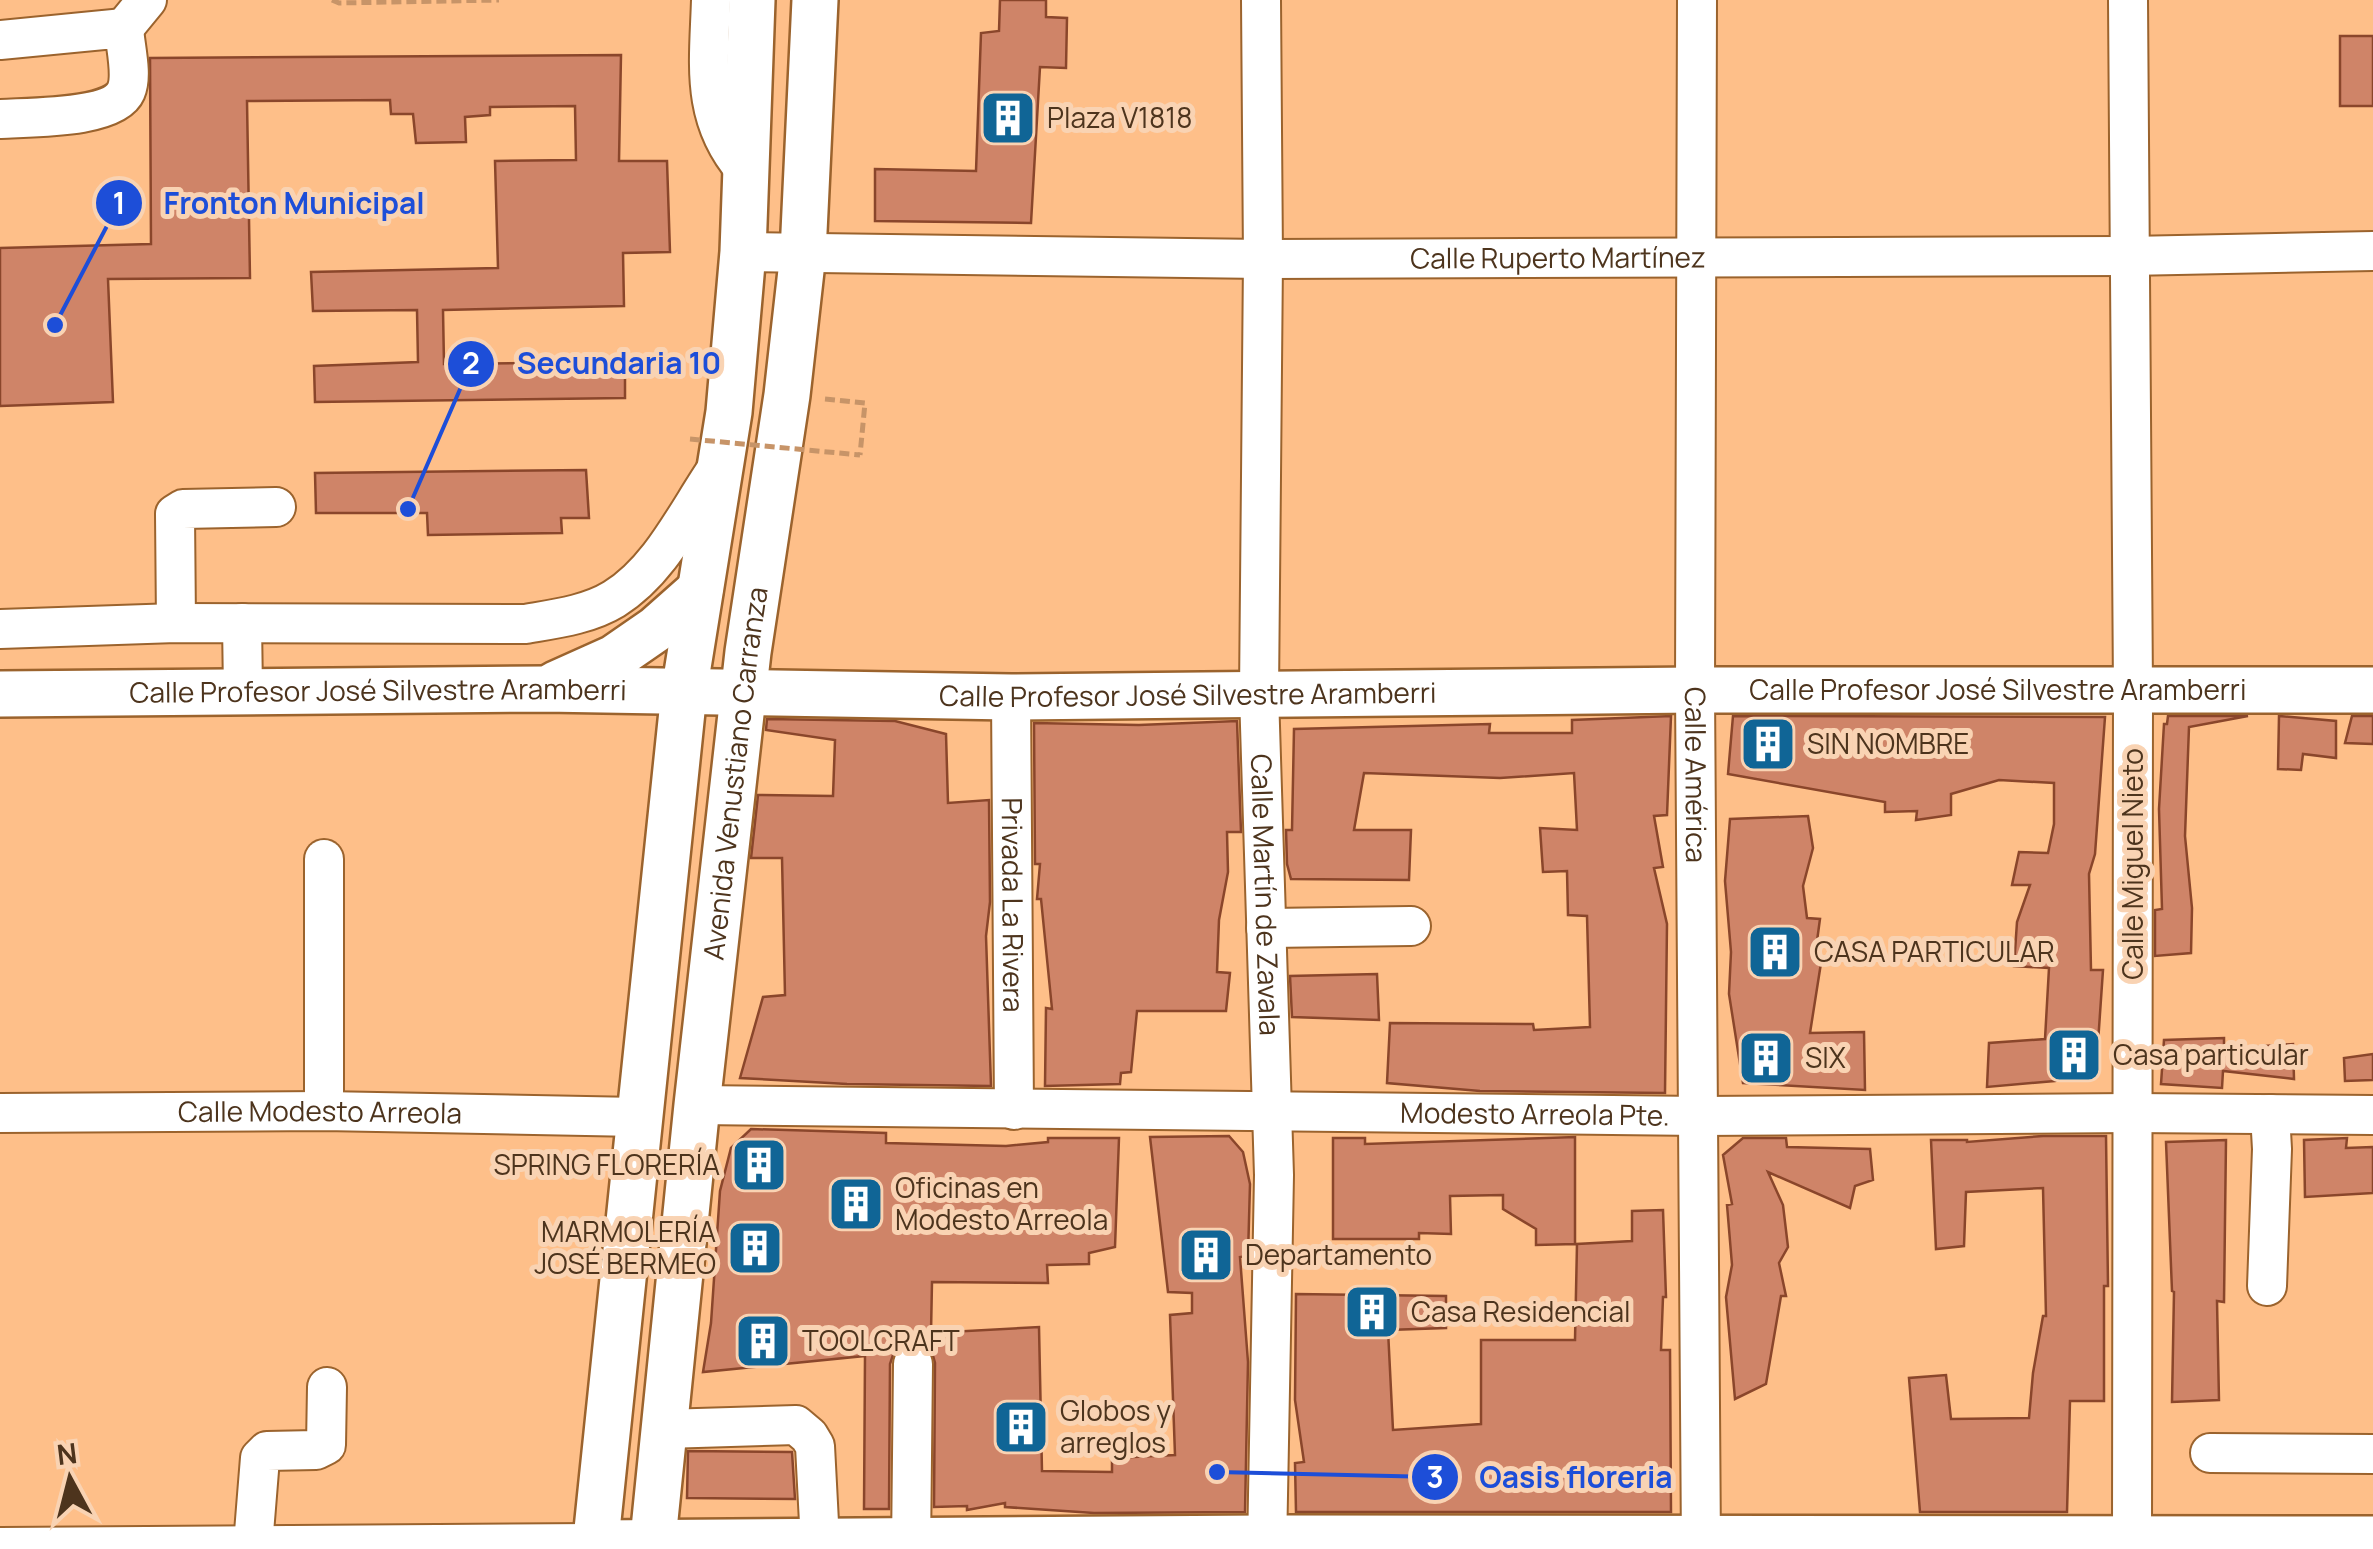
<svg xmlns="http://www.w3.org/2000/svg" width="2373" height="1549" font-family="Manrope,sans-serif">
<rect width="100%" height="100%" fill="#febf89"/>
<path fill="#cf8468" stroke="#8a462b" stroke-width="2.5" d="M1000 0H1046V17L1067 18 1066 68 1040 67 1031 223 875 221V169L976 171 981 33 999 31Z
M2340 36H2373V106H2340Z
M621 55 619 161H667L670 252 623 253 624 306 443 310 444 364 625 362V398L315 402 314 366 418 362 417 310 313 311 311 272 498 268 495 161 576 160 575 106 490 107V115L465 117 466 142 416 143 413 114H391L390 100 247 101 250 278 108 279 113 402 0 406V248L151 244 150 58Z
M586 470 589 518H561L562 533 428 535 427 513H316L315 473Z
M1671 716 1667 815 1654 816 1663 867 1654 868 1667 924 1665 1093 1480 1091 1387 1083 1390 1023 1533 1024 1534 1030 1590 1027 1587 916 1568 915 1567 871 1543 872 1540 828 1577 830 1574 773 1500 778 1364 773 1354 830H1411L1409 880 1291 879 1287 864 1286 830H1292L1294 729 1490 724 1489 733H1572V720Z
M1733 716 2105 717 2095 854 2089 874 2091 970H2103L2096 1072 2055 1081 1987 1087 1989 1043 2045 1039 2049 968 2014 966 2017 922 2030 885H2012L2019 852 2048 853 2054 824V783L1999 780 1951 794V815L1916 820 1917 811 1885 812V802L1728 774Z
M2168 716H2248L2189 727 2185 836 2192 908 2191 953 2155 956V910L2162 909 2159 809 2164 724H2167Z
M2279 716 2336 721V758L2303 754 2301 770 2278 769Z
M2352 716H2373V744L2345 743Z
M767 719 895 721 946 734 948 803 989 800 990 902 986 936 991 1086 847 1084 740 1078 763 997 785 995 782 858H751L758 795 833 796 835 740 766 730Z
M1237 721 1241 832H1227L1228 872 1219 920 1217 972 1230 973 1226 1011H1137L1131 1072 1121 1073 1120 1084 1045 1086 1046 1008 1052 1009 1041 899H1037L1040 864H1035L1034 723 1139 725Z
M1808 816 1813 848 1803 886 1807 918 1820 919 1817 941 1821 963 1810 1033 1864 1032 1865 1090 1743 1083 1729 994 1731 952 1725 881 1730 819Z
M1377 974 1379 1020 1292 1017 1290 976Z
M2224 1038V1049L2293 1044 2294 1079 2223 1071 2222 1088 2161 1084 2164 1040Z
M2373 1054V1080L2345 1081 2344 1058Z
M751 1129 886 1133V1143L1006 1146 1048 1142V1138H1119L1115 1247 1089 1253V1264L1047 1265 1048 1283 932 1282 931 1333 1039 1327 1042 1471 1112 1472V1458L1175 1455 1170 1315 1192 1313V1293L1168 1292 1150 1137 1229 1136 1243 1152 1250 1184 1248 1256 1240 1257 1248 1362 1245 1512 1094 1513 1005 1507V1503L967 1510V1506L934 1507 935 1363 932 1352 925 1345 912 1342 901 1345 894 1352 890 1364 889 1509H864L865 1356 703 1372 711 1323 720 1191 731 1148Z
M2043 1136H2106L2108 1286H2104V1401H2070L2067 1512H1920L1909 1378 1946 1375 1951 1419 2029 1418 2033 1373 2043 1316H2046L2043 1188 1966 1192 1964 1246 1936 1249 1931 1140H1967V1142Z
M1575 1137V1244L1536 1245V1229L1503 1209V1195L1450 1196 1451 1234 1419 1233V1239H1333V1138H1365V1144Z
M1743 1138H1786L1787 1147 1870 1149 1873 1180 1855 1186 1850 1208 1768 1172 1783 1205 1788 1247 1779 1263 1786 1296H1781L1766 1384 1735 1399 1726 1297 1732 1265 1727 1205 1732 1204 1723 1155Z
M2347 1138 2346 1148 2373 1147V1193L2305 1197 2304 1140Z
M2226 1140 2224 1302 2217 1301 2219 1400 2172 1402 2174 1292 2172 1291 2166 1142Z
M1663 1210 1666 1297H1663L1661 1350H1670L1671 1512H1296L1295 1463 1304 1462 1295 1400 1296 1294 1446 1296V1328L1388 1330 1393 1430 1481 1424V1340H1575L1577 1244 1632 1241V1211Z
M688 1451 792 1452 795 1499 687 1498Z"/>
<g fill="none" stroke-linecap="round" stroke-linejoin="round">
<g stroke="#9b632d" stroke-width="42">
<g id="minor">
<path d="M711 0C709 64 700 118 745 170"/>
<path id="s1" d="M1261 0 1263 259 1259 694 1274 1175 1267 1549"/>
<path id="s2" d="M1697 0 1695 690 1701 1549"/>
<path d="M2128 0 2133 690 2132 1549"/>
<path d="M124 28 147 0"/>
<path d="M0 40 124 28C125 46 133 75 126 91 114 119 29 117 0 119"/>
<path id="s3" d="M743 252 1263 259 2129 256 2373 251"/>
<path d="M176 623 175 514 183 509 276 507"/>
<path d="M242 623 243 691"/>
<path d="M0 629 176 623 525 624C554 619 588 615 614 599 661 570 687 512 718 467"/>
<path id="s4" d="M1011 697 1014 1110"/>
<path d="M1266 928 1411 926"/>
<path id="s5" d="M697 1105 1700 1116 2133 1113 2373 1115"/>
<path d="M324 1111V859"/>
<path id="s6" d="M0 1113 324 1111 638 1117"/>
<path d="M2267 1286 2272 1149 2270 1114"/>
<path d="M664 1429 796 1425 809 1436 815 1446 820 1542"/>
<path d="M2210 1453 2373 1454"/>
<path d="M253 1545 260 1458 267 1451 316 1450 326 1445 327 1387"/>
<path d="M0 1547 596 1543"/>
<path d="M911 1549 913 1364"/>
</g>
</g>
<g stroke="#9b632d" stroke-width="50">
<g id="major">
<path d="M556 684 614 658 656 629 700 590"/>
<path id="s7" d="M0 694 545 689 1011 697 1695 690H2373"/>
<path d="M596 1543 1266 1538 2373 1539"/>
<path d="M595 1549 684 692 729 412 743 252 752 0"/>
<path id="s8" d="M652 1549 697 1105 748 652 787 395 803 253 815 0"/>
</g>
</g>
<path stroke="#c79468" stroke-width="5" stroke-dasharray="10 5" stroke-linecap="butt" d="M332 0 339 3 499 0
M825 399 865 403 860 455"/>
<use href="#minor" stroke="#fff" stroke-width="38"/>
<use href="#major" stroke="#fff" stroke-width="45"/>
<path stroke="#c79468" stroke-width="5" stroke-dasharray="10 5" stroke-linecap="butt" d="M690 439 860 455"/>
</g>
<defs>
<g id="building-square" transform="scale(2.875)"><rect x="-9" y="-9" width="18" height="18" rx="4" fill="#106596" stroke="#f9d3b3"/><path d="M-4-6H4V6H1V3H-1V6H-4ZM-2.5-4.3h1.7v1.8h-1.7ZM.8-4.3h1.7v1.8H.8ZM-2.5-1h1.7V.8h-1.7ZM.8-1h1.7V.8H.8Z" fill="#fff"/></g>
</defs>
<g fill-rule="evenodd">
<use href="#building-square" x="1008" y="118"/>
<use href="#building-square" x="1768" y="744"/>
<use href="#building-square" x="1775" y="952"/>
<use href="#building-square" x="2074" y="1055"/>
<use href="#building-square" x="1766" y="1058"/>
<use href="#building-square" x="759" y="1165"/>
<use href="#building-square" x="856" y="1204"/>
<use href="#building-square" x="755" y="1248"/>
<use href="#building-square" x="1206" y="1255"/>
<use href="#building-square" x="1372" y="1312"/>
<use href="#building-square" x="763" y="1341"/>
<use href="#building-square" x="1021" y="1427"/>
</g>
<g text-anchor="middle" stroke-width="10" stroke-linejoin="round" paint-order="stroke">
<g font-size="28" fill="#4d341d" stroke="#f9d3b3" text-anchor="start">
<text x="1047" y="128">Plaza V1818</text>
<text x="1807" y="754">SIN NOMBRE</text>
<text x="1814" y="962">CASA PARTICULAR</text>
<text x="2113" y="1065">Casa particular</text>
<text x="1805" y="1068">SIX</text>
<text x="720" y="1175" text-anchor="end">SPRING FLORERÍA</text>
<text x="895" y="1198">Oficinas en<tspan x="895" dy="32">Modesto Arreola</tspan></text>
<text x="716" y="1242" text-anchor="end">MARMOLERÍA<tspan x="716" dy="32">JOSÉ BERMEO</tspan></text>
<text x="1245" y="1265">Departamento</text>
<text x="1411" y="1322">Casa Residencial</text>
<text x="802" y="1351">TOOLCRAFT</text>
<text x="1060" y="1421">Globos y<tspan x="1060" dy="32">arreglos</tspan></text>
</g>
<g font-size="28" fill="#4d341d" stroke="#f9d3b3">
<text dy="10" stroke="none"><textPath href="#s3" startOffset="815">Calle Ruperto Martínez</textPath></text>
<text dy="10" stroke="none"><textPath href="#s7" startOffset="1998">Calle Profesor José Silvestre Aramberri</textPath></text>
<text dy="10" stroke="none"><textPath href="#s7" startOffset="378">Calle Profesor José Silvestre Aramberri</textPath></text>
<text dy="10" stroke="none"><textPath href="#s7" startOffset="1188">Calle Profesor José Silvestre Aramberri</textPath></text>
<text dy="10" stroke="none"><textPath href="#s8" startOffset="780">Avenida Venustiano Carranza</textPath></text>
<text dy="10" stroke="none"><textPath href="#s2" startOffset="775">Calle América</textPath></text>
<text transform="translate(2133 864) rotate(-90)" y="10">Calle Miguel Nieto</text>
<text dy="10" stroke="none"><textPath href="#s1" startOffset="895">Calle Martín de Zavala</textPath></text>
<text dy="10" stroke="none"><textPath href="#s4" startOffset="208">Privada La Rivera</textPath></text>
<text dy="10" stroke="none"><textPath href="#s6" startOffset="320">Calle Modesto Arreola</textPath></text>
<text dy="10" stroke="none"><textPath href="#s5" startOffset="838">Modesto Arreola Pte.</textPath></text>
</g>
</g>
<path fill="none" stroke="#1d4ed8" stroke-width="4" d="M55 325L119 203M408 509L471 364M1217 1472L1435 1477"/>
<g fill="#1d4ed8" stroke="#f9d3b3" stroke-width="4">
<circle cx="55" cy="325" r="10"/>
<circle cx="408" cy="509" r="10"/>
<circle cx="1217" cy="1472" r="10"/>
<circle cx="119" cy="203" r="25"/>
<circle cx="471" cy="364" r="25"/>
<circle cx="1435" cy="1477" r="25"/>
</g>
<g font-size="30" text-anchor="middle" font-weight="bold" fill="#fff">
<text x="119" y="214">1</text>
<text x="471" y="374">2</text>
<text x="1435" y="1488">3</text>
</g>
<g font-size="30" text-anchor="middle" font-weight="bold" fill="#1d4ed8" stroke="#f9d3b3" stroke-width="10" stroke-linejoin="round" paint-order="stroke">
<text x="294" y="214">Fronton Municipal</text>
<text x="619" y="374">Secundaria 10</text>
<text x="1576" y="1488">Oasis floreria</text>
</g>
<g transform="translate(70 1479) rotate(353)" stroke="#f9d3b3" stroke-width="8" paint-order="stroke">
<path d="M0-8L18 38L0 25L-18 38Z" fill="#4d341d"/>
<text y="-15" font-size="28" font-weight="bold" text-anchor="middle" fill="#4d341d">N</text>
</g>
</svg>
